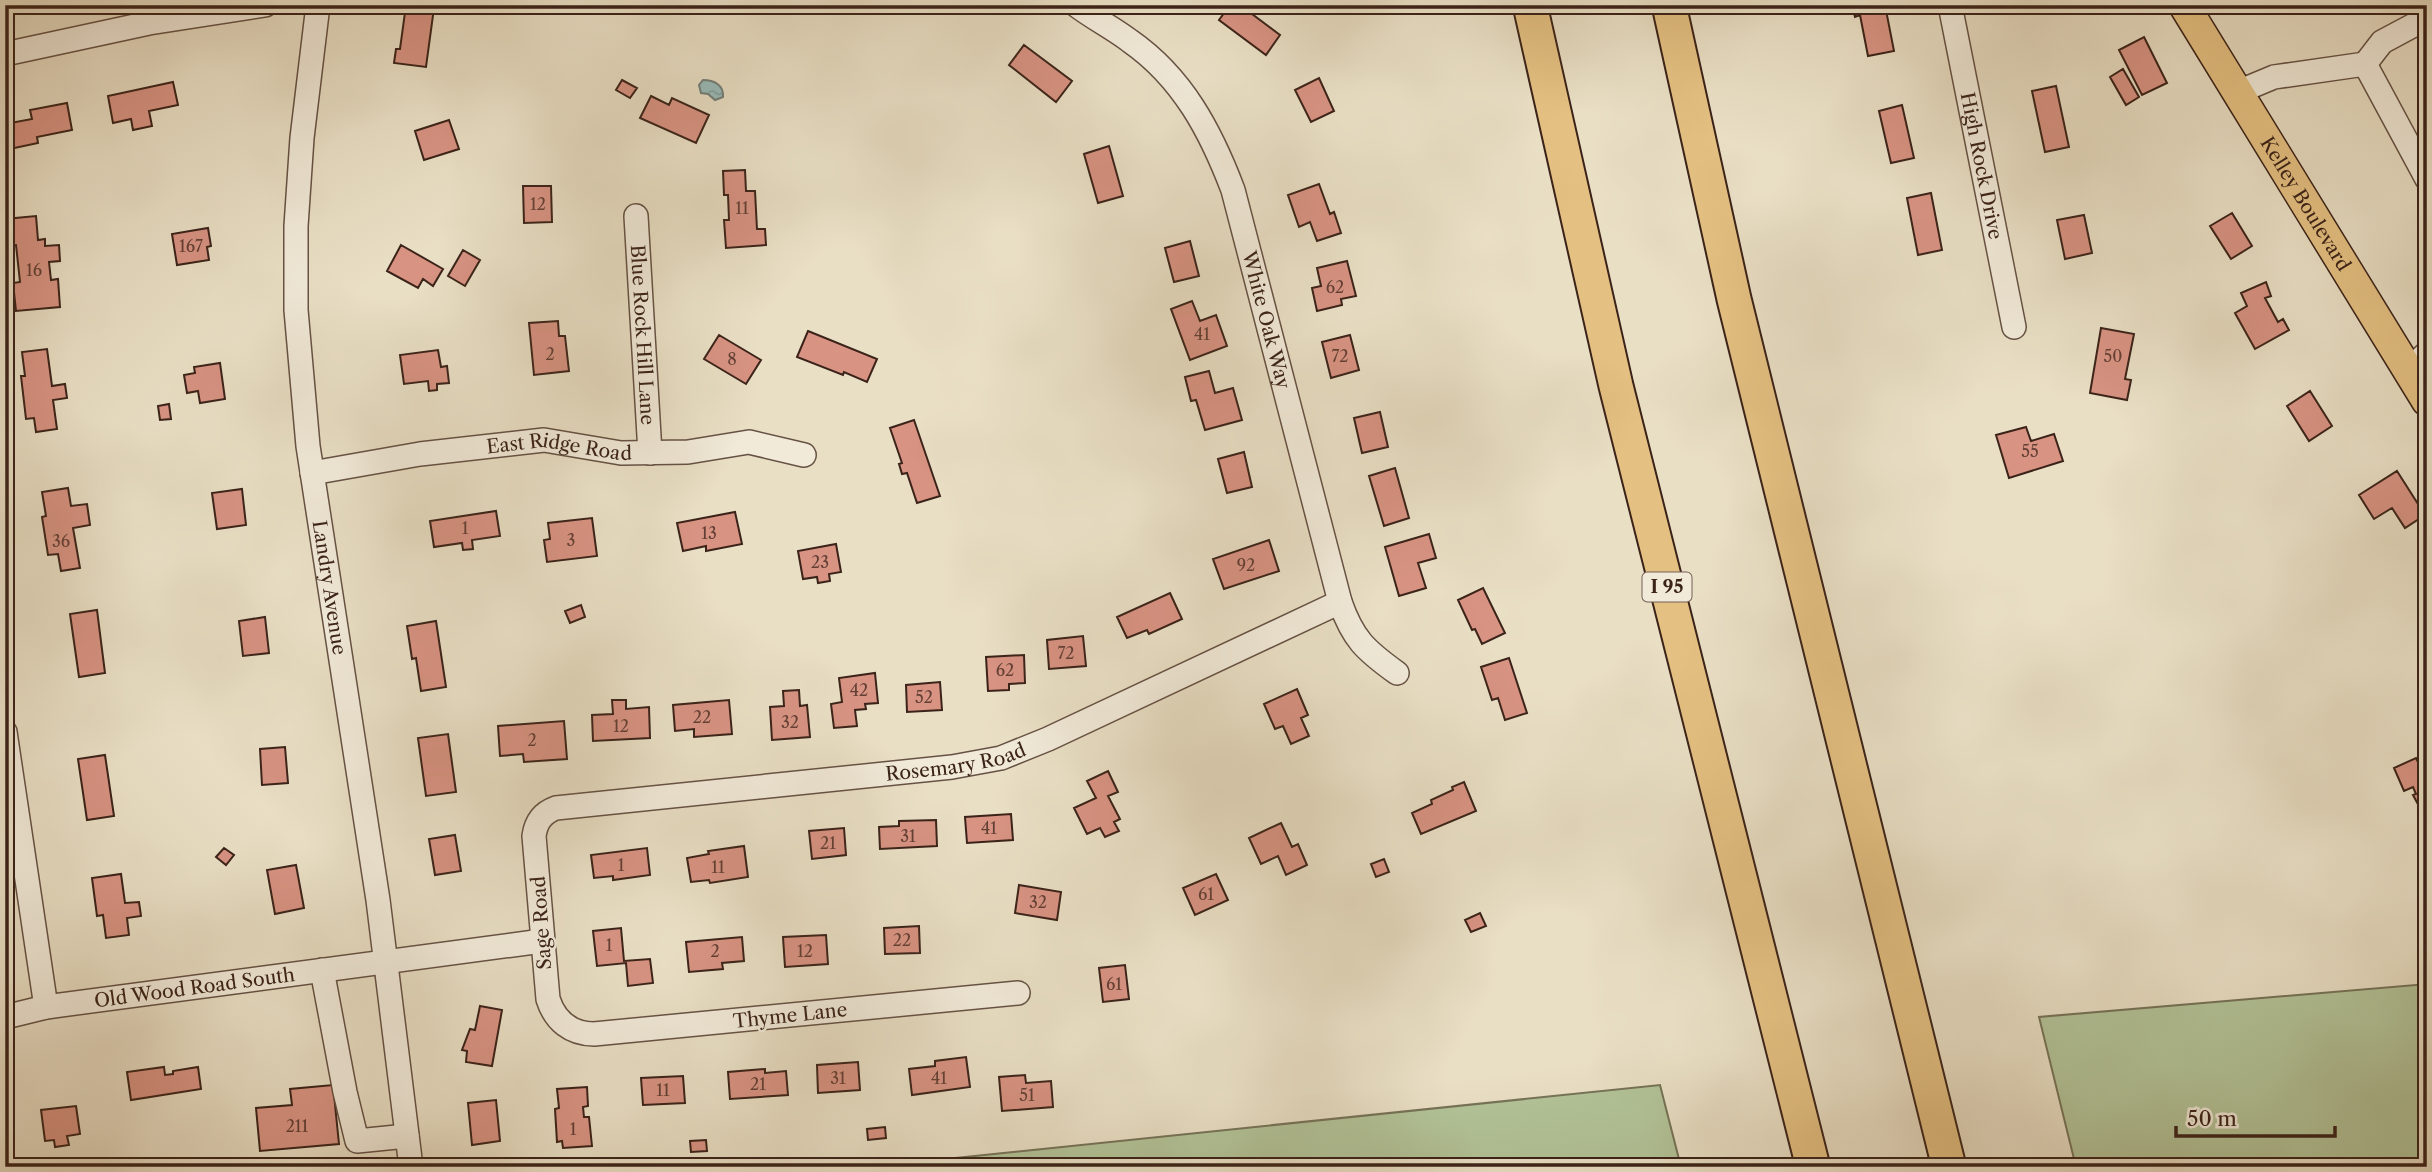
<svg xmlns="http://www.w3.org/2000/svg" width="2432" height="1172" font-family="'Libre Caslon Text',serif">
<defs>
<pattern id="water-ripples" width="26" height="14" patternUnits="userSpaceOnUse" patternTransform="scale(1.75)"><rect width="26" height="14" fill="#99bcba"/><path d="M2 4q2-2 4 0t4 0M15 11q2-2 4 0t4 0" fill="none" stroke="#85a19f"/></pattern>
</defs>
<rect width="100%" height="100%" fill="#e9dfc5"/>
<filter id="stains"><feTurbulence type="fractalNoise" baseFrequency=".00286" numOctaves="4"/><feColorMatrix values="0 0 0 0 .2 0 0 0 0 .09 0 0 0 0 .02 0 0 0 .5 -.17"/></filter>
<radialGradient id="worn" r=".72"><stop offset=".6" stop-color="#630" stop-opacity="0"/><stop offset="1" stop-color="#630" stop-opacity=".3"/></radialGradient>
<path fill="#b2c398" stroke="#767358" stroke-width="2" d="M2427 984V1167H2076L2039 1017Z
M1660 1085 1681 1167H868Z"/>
<path fill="url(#water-ripples)" stroke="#737f7a" stroke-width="2" d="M703 80C714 80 724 85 723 97L715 100 708 94 701 93 699 85Z"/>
<path fill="#d89383" stroke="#3b2319" stroke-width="2" d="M406 5 434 8 426 67 394 63 396 49H400Z
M1230 5H1240L1280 35 1266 55 1219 20Z
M1852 5H1885L1894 51 1868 56 1860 15 1855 17Z
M2144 37 2167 83 2142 95 2119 50Z
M1024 45 1072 81 1056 102 1009 65Z
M2123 69 2139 97 2126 105 2110 77Z
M1319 78 1334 111 1311 122 1295 90Z
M622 80 637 88 630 98 616 90Z
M173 82 178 105 149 111 152 126 133 130 131 119 113 123 108 96Z
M2056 86 2069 147 2045 152 2032 91Z
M651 96 669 105 672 98 709 115 696 143 640 118Z
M67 103 72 130 37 137 38 143 5 150V124L32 119 30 110Z
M1902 105 1914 158 1891 163 1879 111Z
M449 120 459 149 424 160 415 131Z
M1109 146 1123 196 1098 203 1084 154Z
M745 170 746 191H755L757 229H765L766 245 726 248 724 220H729L728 195H724L723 171Z
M1319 184 1330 214 1334 212 1341 233 1317 241 1310 222 1299 227 1288 195Z
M523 186H551L552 222 524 223Z
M1931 193 1942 250 1918 255 1907 198Z
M2232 213 2252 246 2231 259 2210 226Z
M2084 215 2092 253 2065 259 2057 220Z
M36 216 38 240 45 239V246L59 245 60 261 49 262 51 280 58 279 60 307 16 311 13 283 20 282 16 245 6 246 5 219Z
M208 228 211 246 207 247 209 260 177 265 172 234Z
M1190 241 1199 276 1174 282 1165 248Z
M401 245 443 269 433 286 423 279 418 288 387 271Z
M463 250 480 260 465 286 448 276Z
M1347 261 1356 296 1341 299 1342 305 1317 311 1312 288 1321 286 1317 268Z
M2266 282 2271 296 2265 298 2278 322 2283 319 2289 330 2255 349 2235 313 2247 306 2241 293Z
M1192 301 1200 321 1216 315 1227 346 1190 360 1171 309Z
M558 321 559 336H565L569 371 534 375 529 323Z
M2101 328 2134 334 2125 379 2131 380 2127 400 2090 393Z
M808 331 877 359 867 382 844 372 843 375 797 357Z
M719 335 761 360 746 384 704 359Z
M1350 335 1359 370 1331 378 1322 342Z
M47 349 52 386 65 384 67 398 53 400 57 429 36 432 34 418 26 419 21 376H25L22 352Z
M438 350 441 367 447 366 449 383 437 384V390L429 391 428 381 404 384 400 355Z
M220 363 225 399 200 403 198 391 187 393 184 375 195 373 194 367Z
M1209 371 1215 393 1233 388 1242 420 1205 430 1196 400 1191 401 1185 377Z
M2310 391 2332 426 2309 441 2287 406Z
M169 404 171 419 160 420 158 406Z
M1380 412 1388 447 1362 453 1354 418Z
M914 420 940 496 917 503 907 473 902 474 899 464 902 463 890 428Z
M2026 427 2031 441 2054 434 2063 461 2009 478 1996 435Z
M1244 452 1252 487 1227 493 1218 459Z
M1395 468 1409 518 1384 526 1369 476Z
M2397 471 2425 515 2405 528 2392 508 2374 519 2359 495Z
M68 488 71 506 87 504 90 525 73 528 80 568 61 571 58 554 48 555 42 517 46 516 42 492Z
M242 489 246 525 217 529 212 493Z
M496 511 500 536 472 540 473 549 463 550 462 543 434 547 430 521Z
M735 512 742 544 706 551V546L683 551 677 523Z
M592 518 597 556 547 562 544 540 550 539 548 523Z
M1429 534 1436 558 1418 563 1426 588 1399 596 1385 547Z
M1269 540 1279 571 1224 589 1213 559Z
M836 544 841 572 829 574 830 581 818 583 817 577 803 579 798 551Z
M2427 562V576L2420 566Z
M1483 588 1505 633 1482 644 1475 629 1472 630 1458 600Z
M1170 593 1182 619 1149 634 1147 630 1127 638 1117 617Z
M581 605 585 617 570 623 565 611Z
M97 610 105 673 79 677 70 614Z
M265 617 269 653 243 656 239 621Z
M436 621 446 687 421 691 416 658 412 659 407 626Z
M1083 636 1086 666 1049 669 1047 640Z
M1024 655 1025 683 1009 684V690L988 691 986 657Z
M1509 658 1527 713 1505 720 1498 698 1492 700 1481 667Z
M875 673 878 703 865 704 866 709 855 710 857 726 834 728 831 704 842 702 839 678Z
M940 682 942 710 907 712 906 685Z
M1297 689 1308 715 1301 718 1309 736 1291 744 1283 726 1275 729 1264 704Z
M799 690 800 706 807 705 810 737 772 740 770 707 784 706 783 691Z
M612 700H626V709L649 707 650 738 593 741 592 715 613 714Z
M729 700 732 734 694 737V729L675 731 673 705Z
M564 721 567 759 524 762 523 754 500 756 498 726Z
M448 734 456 792 426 796 418 738Z
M285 747 288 783 262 785 260 749Z
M105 755 114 816 87 820 78 759Z
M2416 758 2427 781V821L2413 795 2416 794 2413 787 2404 791 2394 768Z
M1108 771 1118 792 1108 796 1120 819 1114 822 1119 831 1105 837 1100 828 1087 834 1074 808 1096 798 1087 781Z
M1464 782 1476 811 1421 834 1412 813 1432 804 1431 800 1453 790 1452 787Z
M1011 814 1013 840 967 843 965 817Z
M936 820 937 846 880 849 879 827 899 826V821Z
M1281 823 1292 847 1298 844 1307 865 1286 875 1278 856 1261 864 1249 838Z
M844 828 846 855 812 859 809 831Z
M455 835 461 871 435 875 429 839Z
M744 846 748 877 710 883 709 880 691 882 687 858 709 854 708 851Z
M224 848 234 855 226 865 216 857Z
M647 848 650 875 613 880V876L594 878 591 855Z
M1384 859 1389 872 1376 877 1371 864Z
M296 865 304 908 275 914 267 870Z
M121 874 125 903 139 902 141 916 127 918 129 935 106 938 103 915 97 916 92 878Z
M1216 874 1228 900 1195 915 1183 888Z
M1019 885 1061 892 1057 920 1015 913Z
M1480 913 1486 926 1471 932 1465 920Z
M919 926 920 953 885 954 884 928Z
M621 928 624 961 650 959 653 983 628 986 626 963 597 966 593 931Z
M826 935 828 964 785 967 783 937Z
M742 937 744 961 722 963 723 969 689 972 686 942Z
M1125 965 1129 999 1103 1002 1099 968Z
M480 1006 502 1010 492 1066 466 1062 467 1051 462 1050 470 1029 475 1030Z
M966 1057 970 1087 912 1095 909 1069 935 1066V1061Z
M858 1062 860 1090 818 1093 817 1065Z
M164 1067 165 1075 173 1074V1071L198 1067 201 1089 131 1100 127 1072Z
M765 1069V1073L786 1071 788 1095 730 1099 728 1072Z
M1025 1075 1026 1083 1051 1081 1053 1107 1002 1111 999 1077Z
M683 1076 685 1103 643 1105 641 1078Z
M333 1085 339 1144 260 1151 256 1108 292 1105 290 1089Z
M587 1087 588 1106 583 1107 584 1117H589L592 1146 563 1148 562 1141 557 1142 555 1109 559 1108 557 1089Z
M496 1100 500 1141 472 1145 468 1103Z
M76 1106 80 1134 67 1136 69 1145 55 1147 54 1140 45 1141 41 1110Z
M885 1127 886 1138 868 1140 867 1129Z
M706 1140 707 1151 691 1152 690 1141Z"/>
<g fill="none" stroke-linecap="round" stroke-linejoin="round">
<g stroke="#665244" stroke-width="26">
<g id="minor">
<path id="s1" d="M318 5 302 138 296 226V310L308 446 378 900 411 1167"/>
<path id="s2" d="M1076 5C1093 18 1113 28 1130 41 1183 78 1211 132 1233 190L1340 602C1353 639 1365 650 1397 673"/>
<path id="s3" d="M1950 5 2014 327"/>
<path d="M5 54 149 23 265 5"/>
<path d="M2365 64 2382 42 2427 18"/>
<path d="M2238 92 2274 77 2365 64 2427 179"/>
<path id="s4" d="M636 216 650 453"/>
<path d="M2408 370 2427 353"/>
<path id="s5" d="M312 473 420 454 544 440 621 453 688 452 749 442 804 455"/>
<path d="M5 732 46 1007"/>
<path d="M322 970 345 1092 357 1141 407 1136"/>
<path id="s6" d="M1018 993 594 1034C571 1034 555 1021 548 999L534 836C536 822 542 813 556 808L952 767 1001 758 1048 739 1340 602"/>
<path id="s7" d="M5 1017 46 1007 542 941"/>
</g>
</g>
<g stroke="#3b2319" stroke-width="33">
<g id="major">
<path id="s8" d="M2184 5 2427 401"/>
</g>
</g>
<g stroke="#3b2319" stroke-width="37">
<path id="highway" d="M1530 5 1616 386 1813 1167
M1669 5 1734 299 1949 1167"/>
</g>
<use href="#minor" stroke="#f1ead9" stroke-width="23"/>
<use href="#major" stroke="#e4c082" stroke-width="30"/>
<use href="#highway" stroke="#e4c082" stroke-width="33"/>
</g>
<g text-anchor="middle" stroke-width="5" stroke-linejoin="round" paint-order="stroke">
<g font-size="16" fill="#623f34">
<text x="538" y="210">12</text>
<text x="742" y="214">11</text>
<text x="191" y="252">167</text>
<text x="34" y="276">16</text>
<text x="1335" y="293">62</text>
<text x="1202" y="340">41</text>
<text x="550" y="360">2</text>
<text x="1340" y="362">72</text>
<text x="2113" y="362">50</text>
<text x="732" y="365">8</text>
<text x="2030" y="457">55</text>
<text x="465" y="534">1</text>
<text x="709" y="539">13</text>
<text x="571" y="546">3</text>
<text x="61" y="547">36</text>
<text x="820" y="568">23</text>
<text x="1246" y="571">92</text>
<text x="1066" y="659">72</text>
<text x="1005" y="676">62</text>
<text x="859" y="696">42</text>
<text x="924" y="703">52</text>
<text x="702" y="723">22</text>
<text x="790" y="728">32</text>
<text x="621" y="732">12</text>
<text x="532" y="746">2</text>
<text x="989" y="834">41</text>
<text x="908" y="842">31</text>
<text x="828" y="849">21</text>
<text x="621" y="871">1</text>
<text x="718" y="873">11</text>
<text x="1206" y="900">61</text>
<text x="1038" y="908">32</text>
<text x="902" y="946">22</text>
<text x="609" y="951">1</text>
<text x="715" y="957">2</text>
<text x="805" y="957">12</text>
<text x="1114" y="990">61</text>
<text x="838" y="1084">31</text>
<text x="939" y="1084">41</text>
<text x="758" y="1090">21</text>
<text x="663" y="1096">11</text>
<text x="1027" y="1101">51</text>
<text x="297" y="1132">211</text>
<text x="573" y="1135">1</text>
</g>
<rect fill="#f1ead9" stroke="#725f53" stroke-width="2" x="1642.5" y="572.5" width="49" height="29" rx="5"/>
<g font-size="18" font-weight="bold" fill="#3b2319">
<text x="1667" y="593">I 95</text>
</g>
<g font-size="19" fill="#3b2319" stroke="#f1ead9">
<text dy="7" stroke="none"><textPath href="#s3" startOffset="164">High Rock Drive</textPath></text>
<text dy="7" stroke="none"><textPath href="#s8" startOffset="233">Kelley Boulevard</textPath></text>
<text dy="7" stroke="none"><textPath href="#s2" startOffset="383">White Oak Way</textPath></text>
<text dy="7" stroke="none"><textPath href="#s4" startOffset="119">Blue Rock Hill Lane</textPath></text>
<text dy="7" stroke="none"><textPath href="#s5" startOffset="250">East Ridge Road</textPath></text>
<text dy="7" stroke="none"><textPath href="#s1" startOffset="586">Landry Avenue</textPath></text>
<text dy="7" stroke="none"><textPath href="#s6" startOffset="1092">Rosemary Road</textPath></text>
<text transform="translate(541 923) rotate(-94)" y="7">Sage Road</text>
<text dy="7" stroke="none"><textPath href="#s7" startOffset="192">Old Wood Road South</textPath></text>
<text transform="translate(790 1015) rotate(-6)" y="7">Thyme Lane</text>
</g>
</g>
<rect width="2432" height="1172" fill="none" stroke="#e9dfc5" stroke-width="28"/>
<rect x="7" y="7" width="2418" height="1158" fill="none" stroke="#3b2319" stroke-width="3.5"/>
<rect x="14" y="14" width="2404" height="1144" fill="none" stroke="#3b2319" stroke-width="2"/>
<path d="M2176 1126v10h159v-10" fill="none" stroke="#3b2319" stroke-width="3.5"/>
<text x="2187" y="1126" font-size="21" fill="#3b2319" stroke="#f1ead9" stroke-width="5" paint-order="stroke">50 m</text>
<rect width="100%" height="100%" filter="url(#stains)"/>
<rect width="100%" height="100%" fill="url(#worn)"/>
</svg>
